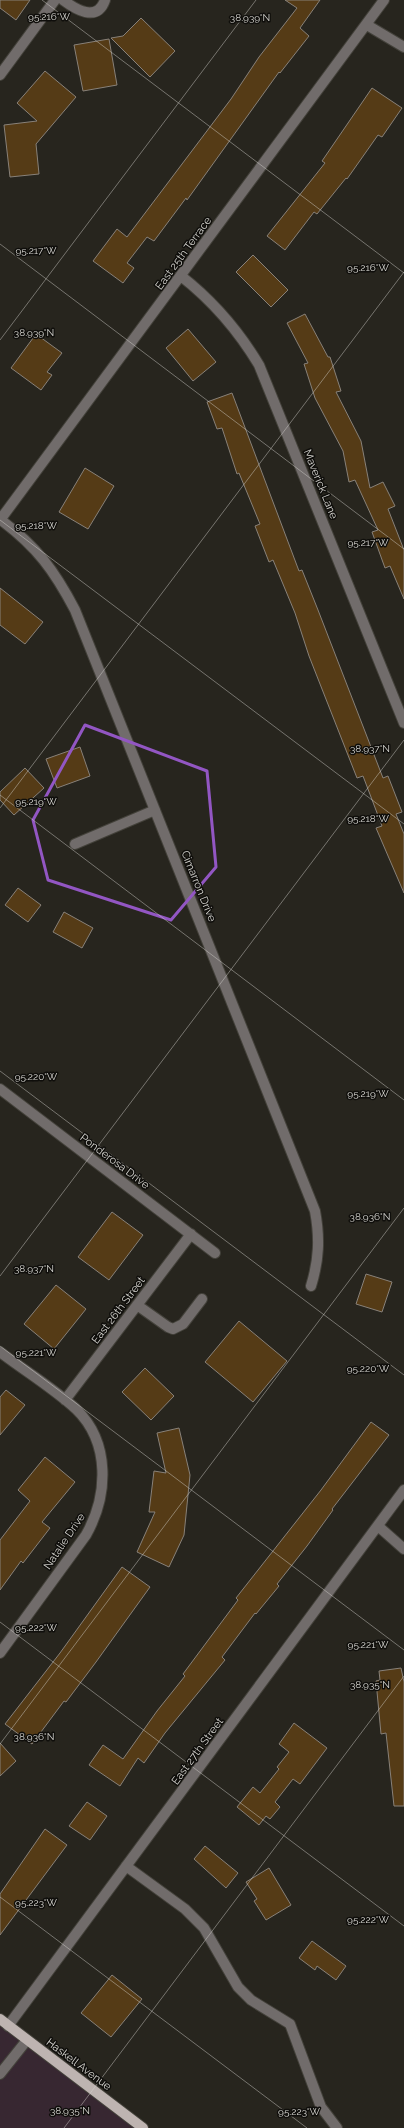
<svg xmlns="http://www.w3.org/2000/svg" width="404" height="2128" font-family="Raleway,sans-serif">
<rect width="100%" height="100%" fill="#27251e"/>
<path fill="#372731" d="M0 2019 143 2128H0Z"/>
<path fill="#553b16" stroke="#888179" d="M0 0H30L16 20 0 8Z
M285 0H320L300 28 309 36 280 73 279 72 187 200 186 198 154 241 147 237 127 263 134 268 123 283 93 261 117 229 127 237 231 99 259 57 297 8Z
M141 18 175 51 150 77 111 38 123 36Z
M109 39 117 85 83 91 74 45Z
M45 71 76 97 36 144 39 174 10 177 4 125 37 121 17 103Z
M372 88 402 108 382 137 378 135 347 179 346 178 317 214 314 212 285 250 267 236 325 163 322 161Z
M253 255 288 290 271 307 236 272Z
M305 314 328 357H330L341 391 336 392 361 441 370 488 383 482 395 506 388 509 404 550V599L390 566 385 568 372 532 378 530 355 480 349 482 343 451 315 398 304 364 308 363 287 323Z
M188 329 216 362 193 381 166 348Z
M36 334 62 353 47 372 52 375 41 390 11 368Z
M232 393 299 571 302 570 318 610 383 778 388 776 402 812 396 814 404 834V893L376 828 382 826 363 776 357 778 309 656 295 613 273 560 269 562 255 526 260 524 239 473 237 474 222 428 217 429 207 402Z
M85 468 114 486 88 529 59 512Z
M0 588 43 622 25 644 0 625Z
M80 747 90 776 57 788 46 759Z
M25 768 44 788 14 815 0 800V792Z
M18 888 41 905 28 922 5 905Z
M64 912 93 928 82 948 53 932Z
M112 1212 143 1235 109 1280 78 1257Z
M366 1274 392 1282 382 1312 356 1304Z
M56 1285 86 1309 54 1349 24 1324Z
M239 1321 287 1361 253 1402 205 1362Z
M145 1368 174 1396 151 1420 122 1392Z
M6 1390 25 1405 0 1435V1397Z
M371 1422 389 1435 332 1509 333 1510 307 1546 277 1584 279 1586 256 1614 255 1613 222 1657 225 1660 165 1733 144 1763 138 1758 120 1786 89 1765 103 1745 123 1759 157 1711 185 1676 183 1674 238 1600 236 1598 321 1490Z
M179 1428 190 1475 184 1535 169 1567 137 1552 155 1512H149L154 1471 166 1473 157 1433Z
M45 1457 75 1482 42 1522 50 1528 23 1563 21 1561 0 1590V1540L30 1501 18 1490Z
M122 1567 150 1587 96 1662 66 1702 64 1701 32 1744 5 1724 60 1653Z
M401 1668 404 1682V1806H394L386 1733 381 1734 376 1681 380 1680 379 1671Z
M294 1723 327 1748 300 1784 293 1779 275 1802 280 1807 270 1819 266 1816 259 1825 237 1807 253 1787 260 1793 279 1769 277 1767 289 1752 279 1744Z
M0 1743 16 1761 0 1776Z
M87 1802 107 1816 90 1840 69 1826Z
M45 1829 67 1845 0 1935V1894Z
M205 1846 238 1873 226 1888 194 1859Z
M269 1868 291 1905 266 1920 254 1901 257 1899 246 1882Z
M312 1941 346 1966 336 1980 317 1966 315 1970 299 1958Z
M112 1975 142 1999 111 2037 81 2013Z"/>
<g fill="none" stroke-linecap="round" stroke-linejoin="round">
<g stroke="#43413a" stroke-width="12">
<path id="minor" d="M63 0C75 9 97 23 105 0
M367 25 404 47
M0 75 55 0
M181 276C213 301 238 330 259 365L404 723
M0 520 384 0
M1 520C37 547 54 570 75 610L315 1211C320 1238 319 1260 311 1286
M75 844 155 810
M0 1089 215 1253
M137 1305 168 1327 173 1329 183 1324 202 1299
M0 1352C25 1371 53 1388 76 1409 111 1443 108 1496 86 1535L0 1653
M65 1400 191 1234
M378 1526 404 1549
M126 1866 185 1909 204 1928 238 1987 251 2000 290 2024 321 2107 337 2128
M8 2026 404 1490
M0 2074 27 2040"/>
</g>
<g stroke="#43413a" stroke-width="12">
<path id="major" d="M0 2019 143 2128"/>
</g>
<use href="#minor" stroke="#716c6b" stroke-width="10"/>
<use href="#major" stroke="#beb4b1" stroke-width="10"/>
</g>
<path fill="none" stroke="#9256c3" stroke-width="3" stroke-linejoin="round" d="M85 725 207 771 216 867 171 920 48 880 33 820Z"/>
<path fill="none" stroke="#d6d5d0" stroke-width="1" stroke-opacity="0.45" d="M42 0 404 273M0 244 404 549M0 340 256 0M0 520 404 824M0 795 404 1100M0 808 404 272M0 1071 404 1375M0 1276 404 740M0 1346 404 1650M0 1622 404 1926M0 1744 404 1208M0 1897 307 2128M64 2128 404 1676"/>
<g text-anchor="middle" stroke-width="3" stroke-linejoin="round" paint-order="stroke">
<g font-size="11" fill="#d6d5d0" stroke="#0f0e0b">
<text transform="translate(183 253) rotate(-54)" y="4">East 25th Terrace</text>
<text transform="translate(321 484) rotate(68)" y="4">Maverick Lane</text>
<text transform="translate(199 886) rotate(68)" y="4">Cimarron Drive</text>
<text transform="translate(115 1161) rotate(37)" y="4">Ponderosa Drive</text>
<text transform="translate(118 1310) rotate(-53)" y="4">East 26th Street</text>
<text transform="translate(64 1541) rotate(-56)" y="4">Natalie Drive</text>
<text transform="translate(197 1751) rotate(-54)" y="4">East 27th Street</text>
<text transform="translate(79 2064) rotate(37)" y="4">Haskell Avenue</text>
</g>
</g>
<g font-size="10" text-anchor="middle" fill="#d6d5d0" stroke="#0f0e0b" stroke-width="3" stroke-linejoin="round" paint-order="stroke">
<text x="49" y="20">95.216°W</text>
<text x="250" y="21">38.939°N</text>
<text x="36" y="254">95.217°W</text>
<text x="368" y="271">95.216°W</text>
<text x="34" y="336">38.939°N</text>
<text x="36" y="529">95.218°W</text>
<text x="368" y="546">95.217°W</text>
<text x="370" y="752">38.937°N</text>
<text x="36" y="805">95.219°W</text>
<text x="368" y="822">95.218°W</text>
<text x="36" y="1080">95.220°W</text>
<text x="368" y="1097">95.219°W</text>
<text x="370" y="1220">38.936°N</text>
<text x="34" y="1272">38.937°N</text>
<text x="36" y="1356">95.221°W</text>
<text x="368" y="1372">95.220°W</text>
<text x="36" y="1631">95.222°W</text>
<text x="368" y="1648">95.221°W</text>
<text x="370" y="1688">38.935°N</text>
<text x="34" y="1740">38.936°N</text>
<text x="36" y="1906">95.223°W</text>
<text x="368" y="1923">95.222°W</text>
<text x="70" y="2114">38.935°N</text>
<text x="299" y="2115">95.223°W</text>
</g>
</svg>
